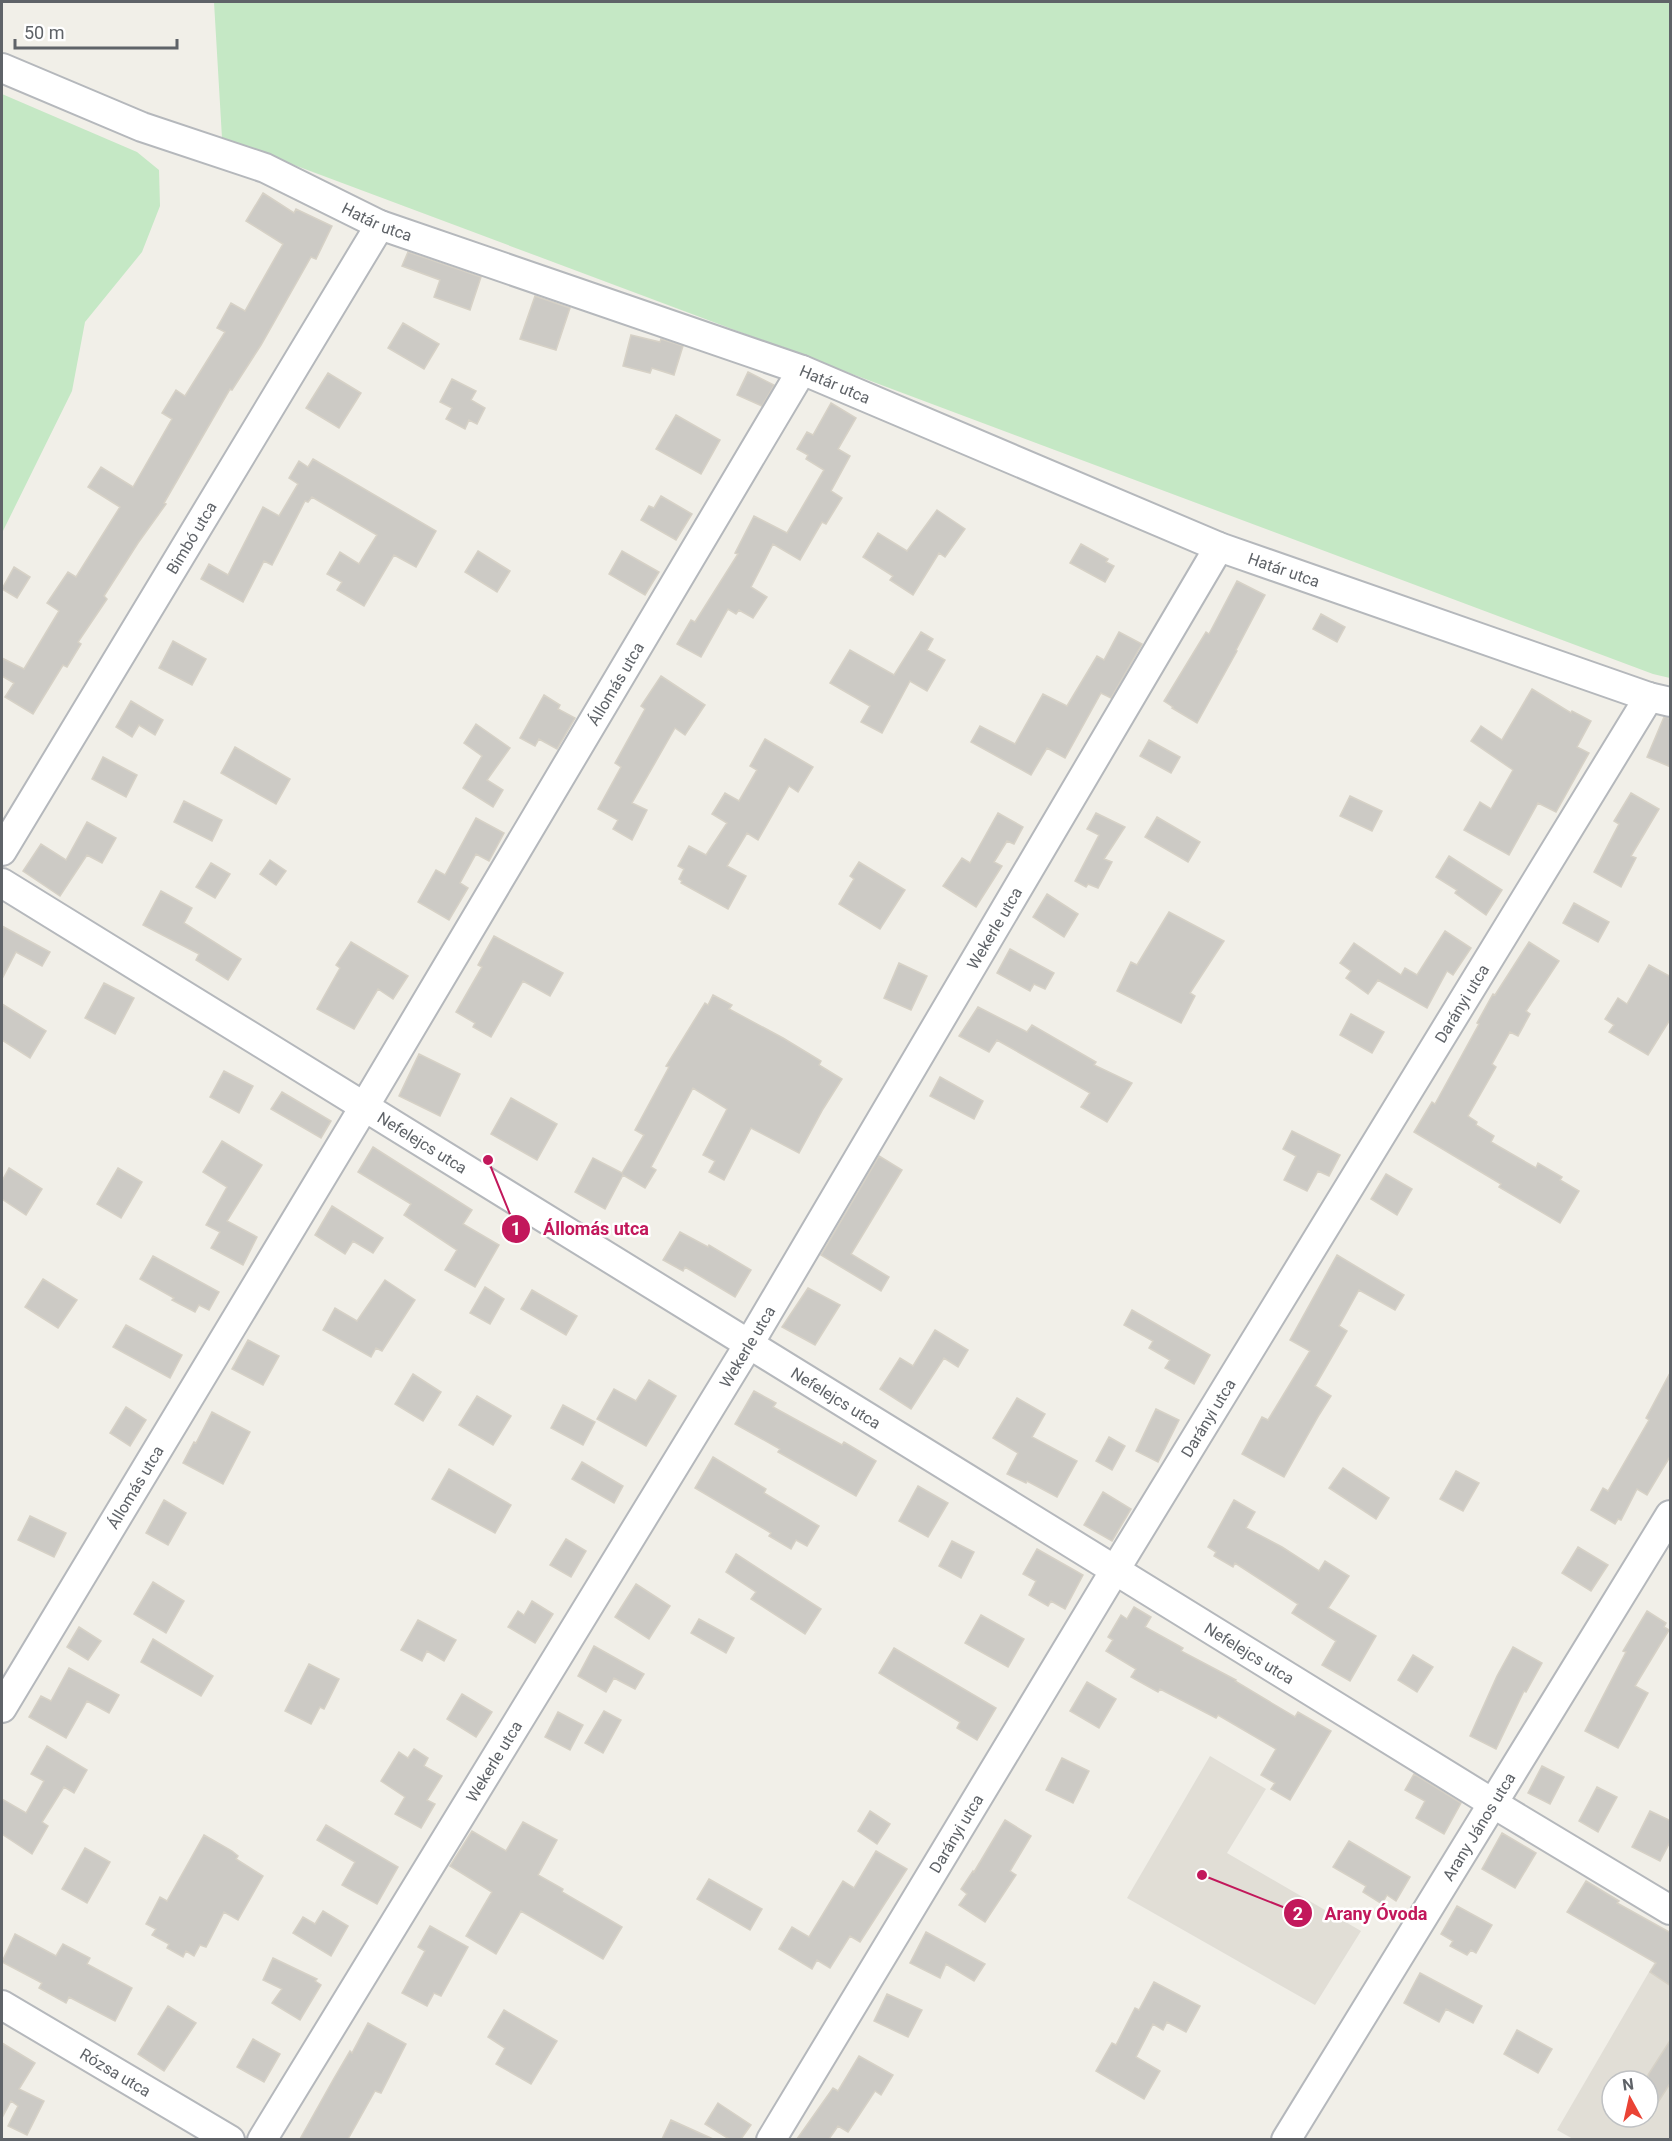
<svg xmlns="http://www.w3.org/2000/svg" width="1672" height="2141" font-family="Roboto,sans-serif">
<rect width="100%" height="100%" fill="#f1efe8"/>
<path fill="#e1ded6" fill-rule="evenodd" d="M1210 1756 1266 1789 1227 1853 1361 1931 1315 2005 1127 1898Z
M1670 1936V2139H1573L1557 2130ZM1612 2081H1648V2117H1612Z"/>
<path fill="#c5e8c5" d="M214 2H1670V678L1653 674 222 138Z
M2 94 137 152 159 170 160 206 142 252 85 322 72 391 2 533Z"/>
<path fill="#cccac5" stroke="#d6d1c6" stroke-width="1.5" d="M263 193 294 213 296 209 332 226 316 259 311 257 261 345 232 390 230 389 164 503 166 504 138 543 104 596 107 599 78 642 81 644 67 667 63 665 33 714 5 697 14 683 2 676V658L24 669 59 611 47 603 68 572 76 577 120 507 88 487 101 467 133 487 172 419 162 413 176 390 185 396 225 332 217 328 231 303 245 311 283 244 246 221Z
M408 252 481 277 470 310 434 297 440 280 402 266Z
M535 296 570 308 556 350 520 339Z
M403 323 439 344 424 369 388 348Z
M631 335 660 342 661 339 683 346 674 375 652 368 650 373 623 366Z
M748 372 774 385 762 406 737 395Z
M328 373 361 393 339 428 306 408Z
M452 379 476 391 471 400 485 408 477 424 469 420 465 429 446 419 452 408 440 402Z
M831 403 856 418 838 449 850 456 831 491 842 498 826 524 822 522 800 560 773 544 751 587 767 597 753 618 739 610 736 614 728 609 701 657 677 644 691 620 695 622 738 554 735 553 754 516 787 533 824 470 806 459 808 455 797 449 807 432 813 435Z
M676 415 720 440 701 474 656 449Z
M313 459 436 531 416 567 394 555 364 606 337 590 342 582 327 574 340 552 359 564 377 535 312 497 308 502 305 501 272 565 264 561 243 602 201 579 209 564 228 575 263 507 279 516 298 484 289 478 299 461 308 467Z
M661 496 692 514 676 540 641 520 649 506 654 508Z
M937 510 965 529 945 557 939 553 913 595 890 580 893 576 863 557 878 533 907 551Z
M1081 544 1108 559 1106 562 1114 566 1105 582 1070 563Z
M478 551 510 571 497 592 465 572Z
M622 551 659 572 645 595 609 574Z
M14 567 30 577 17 598 2 589Z
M1237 581 1265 595 1236 650 1237 651 1197 723 1172 708 1173 707 1164 701 1206 632 1209 634Z
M1321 614 1345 627 1337 642 1313 629Z
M921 632 933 639 927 650 945 660 927 691 910 681 882 733 861 722 870 706 830 683 850 650 894 675Z
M1119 632 1142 644 1111 698 1101 693 1065 758 1047 748 1031 775 971 742 980 726 1015 744 1043 694 1067 706 1097 656 1104 660Z
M173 641 206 659 192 685 159 668Z
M661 676 705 705 685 735 675 728 632 803 647 810 632 840 613 829 618 820 598 809 621 767 615 763 645 709 641 706Z
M1532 689 1571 713 1572 711 1591 721 1577 747 1589 753 1556 812 1538 803 1509 855 1464 830 1480 802 1491 809 1513 770 1471 741 1481 726 1502 740Z
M544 695 560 705 558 709 575 718 557 749 539 739 535 746 520 738Z
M131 701 163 720 155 735 139 725 132 737 116 727Z
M1664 717 1671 718V767L1647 757Z
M476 724 510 748 487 780 503 790 493 807 463 788 482 756 464 743Z
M765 739 813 767 798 792 789 786 758 840 747 833 727 866 746 876 728 909 681 883 682 881 679 879 684 869 678 866 689 846 706 855 727 823 712 814 725 793 739 801 757 770 750 766Z
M1149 740 1180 757 1171 773 1140 756Z
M235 747 290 779 276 804 221 773Z
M103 757 137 775 126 797 92 779Z
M1631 793 1659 809 1631 856 1636 858 1621 887 1594 872 1619 824 1614 821Z
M1350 796 1382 811 1372 831 1340 816Z
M184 801 222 820 212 841 174 822Z
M998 813 1023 827 1014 844 1007 841 994 862 1002 866 976 907 943 886 962 858 970 863Z
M1096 813 1125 827 1104 859 1112 862 1098 888 1088 884 1086 887 1075 881 1099 835 1087 829Z
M1157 817 1200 842 1188 862 1145 837Z
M476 818 504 833 489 861 476 854 460 883 468 888 449 920 418 902 436 870 445 875Z
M87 822 116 838 102 863 87 855 60 896 23 871 41 844 66 860Z
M1449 856 1502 890 1486 915 1455 893 1457 890 1436 877Z
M270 860 286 871 276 885 260 874Z
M859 862 905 890 880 929 839 904 854 879 850 876Z
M211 863 230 874 215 898 196 887Z
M161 891 192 908 184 923 241 959 228 980 196 960 199 954 143 925Z
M1047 894 1078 914 1064 937 1033 917Z
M1574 903 1609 922 1598 942 1563 923Z
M1169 912 1224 941 1190 993 1195 996 1181 1023 1117 991 1131 962 1137 965Z
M2 926 50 952 42 966 16 952 2 979Z
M1445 931 1471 948 1453 975 1447 971 1427 1008 1378 980 1368 994 1346 978 1351 971 1340 963 1354 943 1401 975 1405 968 1417 975Z
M494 936 563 973 550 996 523 981 491 1037 473 1027 475 1023 456 1012 482 967 478 965Z
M351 942 408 976 393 999 378 989 354 1029 317 1009 340 968 336 965Z
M1529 942 1559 961 1526 1011 1530 1014 1518 1036 1510 1032 1492 1064 1496 1067 1468 1116 1477 1122 1476 1125 1494 1136 1491 1142 1536 1168 1538 1163 1562 1177 1560 1180 1579 1191 1560 1223 1499 1187 1501 1184 1414 1132 1432 1102 1435 1104 1479 1024 1477 1023 1493 994 1495 995Z
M1010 949 1054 973 1045 989 1034 984 1030 991 997 973Z
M899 963 927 976 911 1010 884 998Z
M1649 965 1671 977V1018L1648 1055 1609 1032 1614 1025 1605 1019 1618 998 1627 1004Z
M104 983 134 998 115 1034 85 1018Z
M713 995 732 1005 729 1009 783 1038 821 1061 819 1065 842 1079 823 1109 799 1153 751 1128 724 1180 709 1172 715 1161 703 1155 727 1109 693 1088 651 1167 656 1170 645 1188 623 1175 605 1209 575 1192 593 1158 622 1173 644 1135 635 1130 669 1067 666 1066 705 1003 708 1005Z
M2 1004 46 1031 30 1058 2 1040Z
M978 1007 1027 1032 1032 1025 1096 1062 1094 1065 1132 1083 1107 1122 1081 1107 1090 1093 997 1040 989 1052 959 1036Z
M1351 1014 1384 1032 1372 1053 1340 1035Z
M419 1054 460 1074 440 1116 399 1096Z
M224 1071 253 1086 239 1113 210 1097Z
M940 1077 983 1101 974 1119 930 1096Z
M282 1092 331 1121 321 1138 271 1109Z
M511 1098 557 1124 537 1160 491 1134Z
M1292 1131 1340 1155 1329 1176 1318 1171 1307 1191 1284 1180 1296 1156 1283 1149Z
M222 1141 262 1165 227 1221 257 1237 243 1265 211 1248 220 1232 206 1225 227 1187 203 1172Z
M373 1147 472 1210 463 1224 499 1245 475 1287 445 1270 457 1250 404 1215 411 1204 358 1172Z
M879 1156 902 1170 851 1254 889 1277 881 1291 821 1255Z
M9 1168 42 1189 26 1215 2 1199V1181Z
M118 1168 142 1182 121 1218 97 1204Z
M1386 1174 1412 1189 1397 1215 1371 1199Z
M332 1206 383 1238 373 1253 353 1241 345 1254 315 1235Z
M680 1232 708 1247 709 1245 751 1270 735 1297 685 1267 683 1271 663 1260Z
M1337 1255 1404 1295 1395 1310 1359 1290 1339 1326 1347 1331 1315 1386 1331 1396 1319 1415 1284 1477 1242 1454 1262 1417 1268 1420 1310 1351 1290 1340Z
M153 1256 219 1292 209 1310 199 1305 195 1312 172 1300 174 1298 140 1279Z
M43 1279 77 1300 58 1328 25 1307Z
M385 1280 415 1300 382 1351 376 1348 371 1357 323 1330 335 1308 357 1321Z
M485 1287 504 1299 490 1324 470 1313Z
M808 1288 840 1305 815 1345 782 1327Z
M532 1290 577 1316 566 1335 521 1309Z
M1132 1310 1210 1355 1194 1384 1165 1368 1170 1360 1149 1348 1153 1341 1124 1325Z
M126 1325 182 1355 170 1378 113 1347Z
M935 1330 968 1350 958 1367 944 1358 911 1409 880 1389 900 1358 913 1366Z
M248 1340 279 1356 263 1385 232 1369Z
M1671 1371V1455L1647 1495 1637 1489 1621 1520 1618 1519 1615 1524 1591 1510 1603 1488 1608 1491 1649 1420 1646 1418Z
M413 1374 441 1392 423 1421 395 1404Z
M649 1380 676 1396 646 1446 597 1419 614 1389 636 1401Z
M754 1391 776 1403 773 1407 842 1445 844 1442 876 1461 856 1496 778 1452 780 1449 735 1424Z
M477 1396 511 1416 493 1445 459 1425Z
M1017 1398 1045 1414 1032 1437 1077 1461 1057 1497 1027 1481 1026 1483 1007 1474 1018 1453 993 1438Z
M563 1405 595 1422 583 1445 551 1428Z
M126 1407 146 1420 130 1446 110 1433Z
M1156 1409 1179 1420 1158 1462 1136 1451Z
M212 1412 250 1432 223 1484 183 1463 194 1442 196 1443Z
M1109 1437 1125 1446 1112 1470 1096 1461Z
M713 1457 766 1489 764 1493 819 1526 807 1546 796 1540 791 1549 769 1536 771 1533 695 1488Z
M582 1462 623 1486 614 1503 572 1479Z
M1343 1468 1389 1498 1376 1519 1329 1488Z
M449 1469 511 1505 495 1533 432 1499Z
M1456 1471 1479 1483 1463 1511 1440 1499Z
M918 1486 948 1503 928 1537 899 1521Z
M1103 1492 1131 1509 1112 1541 1084 1525Z
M164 1500 186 1513 168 1545 146 1533Z
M1234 1500 1255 1512 1246 1528 1282 1547 1319 1571 1325 1561 1349 1576 1328 1608 1376 1636 1350 1681 1322 1665 1336 1641 1292 1613 1298 1604 1235 1563 1233 1567 1214 1556 1216 1552 1208 1547Z
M30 1516 66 1533 54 1557 18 1540Z
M566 1539 586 1551 571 1577 550 1565Z
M952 1541 974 1552 961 1578 939 1566Z
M1578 1547 1608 1565 1591 1591 1562 1573Z
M1037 1549 1083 1575 1065 1609 1051 1601 1048 1606 1029 1595 1036 1581 1023 1574Z
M736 1554 821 1609 805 1634 751 1599 756 1592 726 1572Z
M153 1582 184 1601 166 1633 134 1614Z
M636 1584 670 1606 649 1639 615 1617Z
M532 1601 553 1614 535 1643 508 1627 518 1611 524 1615Z
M1134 1607 1151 1617 1145 1627 1183 1648 1181 1651 1236 1680 1235 1681 1295 1717 1298 1712 1331 1731 1290 1800 1271 1789 1275 1783 1261 1775 1276 1749 1218 1715 1216 1718 1160 1689 1158 1692 1131 1677 1136 1669 1106 1651 1113 1640 1108 1637 1121 1615 1127 1619Z
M1647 1611 1666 1623 1664 1627 1669 1630 1635 1686 1648 1693 1618 1748 1585 1731 1626 1652 1623 1651Z
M981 1615 1024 1639 1008 1667 965 1643Z
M699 1619 734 1638 726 1653 691 1633Z
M418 1620 456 1640 444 1661 427 1651 422 1661 401 1650Z
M79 1627 101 1641 88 1660 67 1647Z
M153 1639 213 1676 201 1696 141 1662Z
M594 1646 644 1674 635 1689 614 1678 606 1692 578 1676Z
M1513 1647 1542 1663 1526 1692 1524 1691 1496 1749 1470 1736 1497 1676Z
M894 1648 996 1708 977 1740 957 1728 960 1722 879 1673Z
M1413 1655 1433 1667 1417 1692 1398 1680Z
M309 1664 339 1679 324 1709 320 1707 311 1724 285 1711Z
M69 1668 119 1695 109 1713 87 1701 66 1738 29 1717 41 1696 51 1701Z
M1087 1682 1116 1699 1099 1728 1070 1711Z
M462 1694 492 1712 476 1737 447 1719Z
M604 1711 621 1720 603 1753 585 1743Z
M558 1712 583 1725 570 1750 545 1737Z
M47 1746 87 1770 74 1793 64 1787 42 1822 48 1826 32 1854 2 1834V1799L26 1813 44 1781 31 1774Z
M414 1749 428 1758 424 1766 442 1776 427 1800 435 1804 421 1828 395 1814 405 1797 381 1781 399 1752 408 1758Z
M1062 1758 1089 1771 1073 1803 1046 1790Z
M1542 1766 1564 1777 1550 1804 1528 1793Z
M1414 1774 1461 1803 1444 1834 1416 1818 1425 1801 1405 1790Z
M1597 1787 1617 1797 1598 1832 1579 1821Z
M870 1811 890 1824 877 1844 858 1831Z
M1650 1811 1671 1821V1840L1660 1861 1632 1847Z
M1005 1820 1031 1836 1010 1871 1016 1875 985 1922 959 1905 967 1894 961 1889 973 1871 974 1872Z
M523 1822 557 1840 538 1875 563 1889 562 1892 622 1927 603 1959 521 1911 496 1954 466 1936 492 1892 450 1866 472 1831 506 1851Z
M326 1825 398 1867 377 1904 342 1885 355 1862 317 1840Z
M1502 1833 1536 1853 1515 1888 1482 1869Z
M204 1835 232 1851 238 1856 236 1859 263 1876 238 1920 224 1912 206 1947 200 1945 194 1956 186 1951 183 1957 167 1948 169 1944 152 1935 156 1929 146 1924 160 1897 167 1901Z
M1349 1841 1410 1877 1396 1901 1387 1895 1382 1904 1363 1892 1366 1886 1333 1867Z
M85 1848 110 1862 87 1903 62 1889Z
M876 1851 907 1869 860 1942 850 1936 830 1968 817 1960 812 1969 779 1949 792 1927 809 1937 843 1881 854 1888Z
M709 1879 762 1909 750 1930 697 1899Z
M1586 1881 1619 1901 1617 1903 1671 1933V1986L1650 1972 1656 1963 1567 1912Z
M1457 1906 1492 1925 1476 1953 1471 1950 1467 1955 1450 1946 1453 1941 1441 1934Z
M323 1911 348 1926 331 1956 293 1933 303 1917 315 1924Z
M430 1926 468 1947 441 1996 434 1993 427 2006 402 1993 425 1951 418 1947Z
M926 1932 985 1964 974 1981 946 1964 940 1978 910 1963Z
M15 1934 56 1956 63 1944 90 1958 87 1964 132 1988 115 2021 69 1997 66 2003 39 1988 42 1983 2 1962Z
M273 1958 317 1979 315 1981 321 1985 300 2020 272 2003 282 1989 263 1980Z
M1420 1973 1482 2006 1473 2023 1446 2009 1439 2022 1404 2003Z
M1154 1982 1200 2006 1186 2032 1167 2022 1163 2030 1153 2024 1136 2057 1160 2071 1144 2099 1096 2071 1112 2043 1116 2045 1135 2008 1139 2010Z
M887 1994 922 2010 908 2037 874 2021Z
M168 2006 196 2023 164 2071 138 2054Z
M504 2010 557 2041 531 2084 496 2064 505 2048 488 2037Z
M368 2023 406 2044 381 2093 375 2091 348 2139H300L333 2080 350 2051 352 2053Z
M1517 2030 1552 2049 1538 2073 1504 2054Z
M253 2039 280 2054 264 2082 237 2067Z
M1671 2039V2082L1648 2118V2075Z
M2 2043 35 2063 19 2089 44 2101 27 2135 8 2126 18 2106 11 2101 2 2118Z
M859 2056 893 2075 881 2095 875 2091 848 2132 838 2126 829 2139H797L833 2088 838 2091Z
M718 2103 751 2125 741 2139H729L705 2124Z
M671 2120 713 2139H662Z"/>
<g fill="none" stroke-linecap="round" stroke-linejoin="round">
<g stroke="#b5b8bc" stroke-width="32">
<g id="minor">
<path id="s1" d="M2 68 142 127 265 168 380 225 802 370 1219 547 1649 697 1670 702"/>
<path id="s2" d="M2 851 380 225"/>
<path id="s3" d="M2 883 1494 1804 1670 1910"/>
<path id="s4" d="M2 1708 364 1107 802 370"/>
<path id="s5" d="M2 2005 230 2140"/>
<path id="s6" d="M262 2140 749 1344 1219 547"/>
<path id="s7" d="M771 2140 1115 1570 1649 697"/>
<path id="s8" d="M1286 2140 1670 1515"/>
</g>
</g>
<use href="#minor" stroke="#fff" stroke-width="28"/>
</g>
<g text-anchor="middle" stroke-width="5" stroke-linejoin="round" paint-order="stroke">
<g font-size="16" fill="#5f6368" stroke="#fff">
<text dy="6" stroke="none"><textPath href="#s1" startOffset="406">Határ utca</textPath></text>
<text dy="6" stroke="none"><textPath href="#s1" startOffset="892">Határ utca</textPath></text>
<text dy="6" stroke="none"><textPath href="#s2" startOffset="366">Bimbó utca</textPath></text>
<text dy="6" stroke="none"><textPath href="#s1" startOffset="1378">Határ utca</textPath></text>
<text dy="6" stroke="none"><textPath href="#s4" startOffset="1194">Állomás utca</textPath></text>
<text dy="6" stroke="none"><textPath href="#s6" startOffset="1416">Wekerle utca</textPath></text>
<text dy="6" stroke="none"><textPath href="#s7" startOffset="1330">Darányi utca</textPath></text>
<text dy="6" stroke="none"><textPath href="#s3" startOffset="494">Nefelejcs utca</textPath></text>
<text dy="6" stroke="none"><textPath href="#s6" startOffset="930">Wekerle utca</textPath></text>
<text dy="6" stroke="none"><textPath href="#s3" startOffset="980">Nefelejcs utca</textPath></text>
<text dy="6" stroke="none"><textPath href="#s7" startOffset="844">Darányi utca</textPath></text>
<text dy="6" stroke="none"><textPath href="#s4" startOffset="258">Állomás utca</textPath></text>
<text dy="6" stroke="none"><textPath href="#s3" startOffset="1466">Nefelejcs utca</textPath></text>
<text dy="6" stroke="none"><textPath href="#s6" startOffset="444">Wekerle utca</textPath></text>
<text dy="6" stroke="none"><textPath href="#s8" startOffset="368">Arany János utca</textPath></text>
<text dy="6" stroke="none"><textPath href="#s7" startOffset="358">Darányi utca</textPath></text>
<text dy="6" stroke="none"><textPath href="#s5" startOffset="132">Rózsa utca</textPath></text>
</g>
</g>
<path fill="none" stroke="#c2185b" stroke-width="2" d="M488 1160L516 1229M1202 1875L1298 1913"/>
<g fill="#c2185b" stroke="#fff" stroke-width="2">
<circle cx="488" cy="1160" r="6"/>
<circle cx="1202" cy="1875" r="6"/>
<circle cx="516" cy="1229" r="15"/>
<circle cx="1298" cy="1913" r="15"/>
</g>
<g font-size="18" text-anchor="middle" font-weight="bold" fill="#fff">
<text x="516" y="1235">1</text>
<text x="1298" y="1920">2</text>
</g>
<g font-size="18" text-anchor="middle" font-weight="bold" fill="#c2185b" stroke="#fff" stroke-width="5" stroke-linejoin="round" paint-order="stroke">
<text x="596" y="1235">Állomás utca</text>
<text x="1376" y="1920">Arany Óvoda</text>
</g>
<rect width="1672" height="2141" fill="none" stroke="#5f6368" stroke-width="6"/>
<g transform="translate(1630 2099) rotate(352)"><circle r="28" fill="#ffffff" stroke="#bfc1c3" stroke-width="1.5"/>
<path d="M0-4.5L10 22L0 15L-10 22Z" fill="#ea4335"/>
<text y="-9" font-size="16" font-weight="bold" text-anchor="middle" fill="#5f6368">N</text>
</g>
<path d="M15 39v9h162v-9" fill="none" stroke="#5f6368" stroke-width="3"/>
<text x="24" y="39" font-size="18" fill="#5f6368" stroke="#ffffff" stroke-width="4.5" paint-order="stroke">50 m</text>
</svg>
